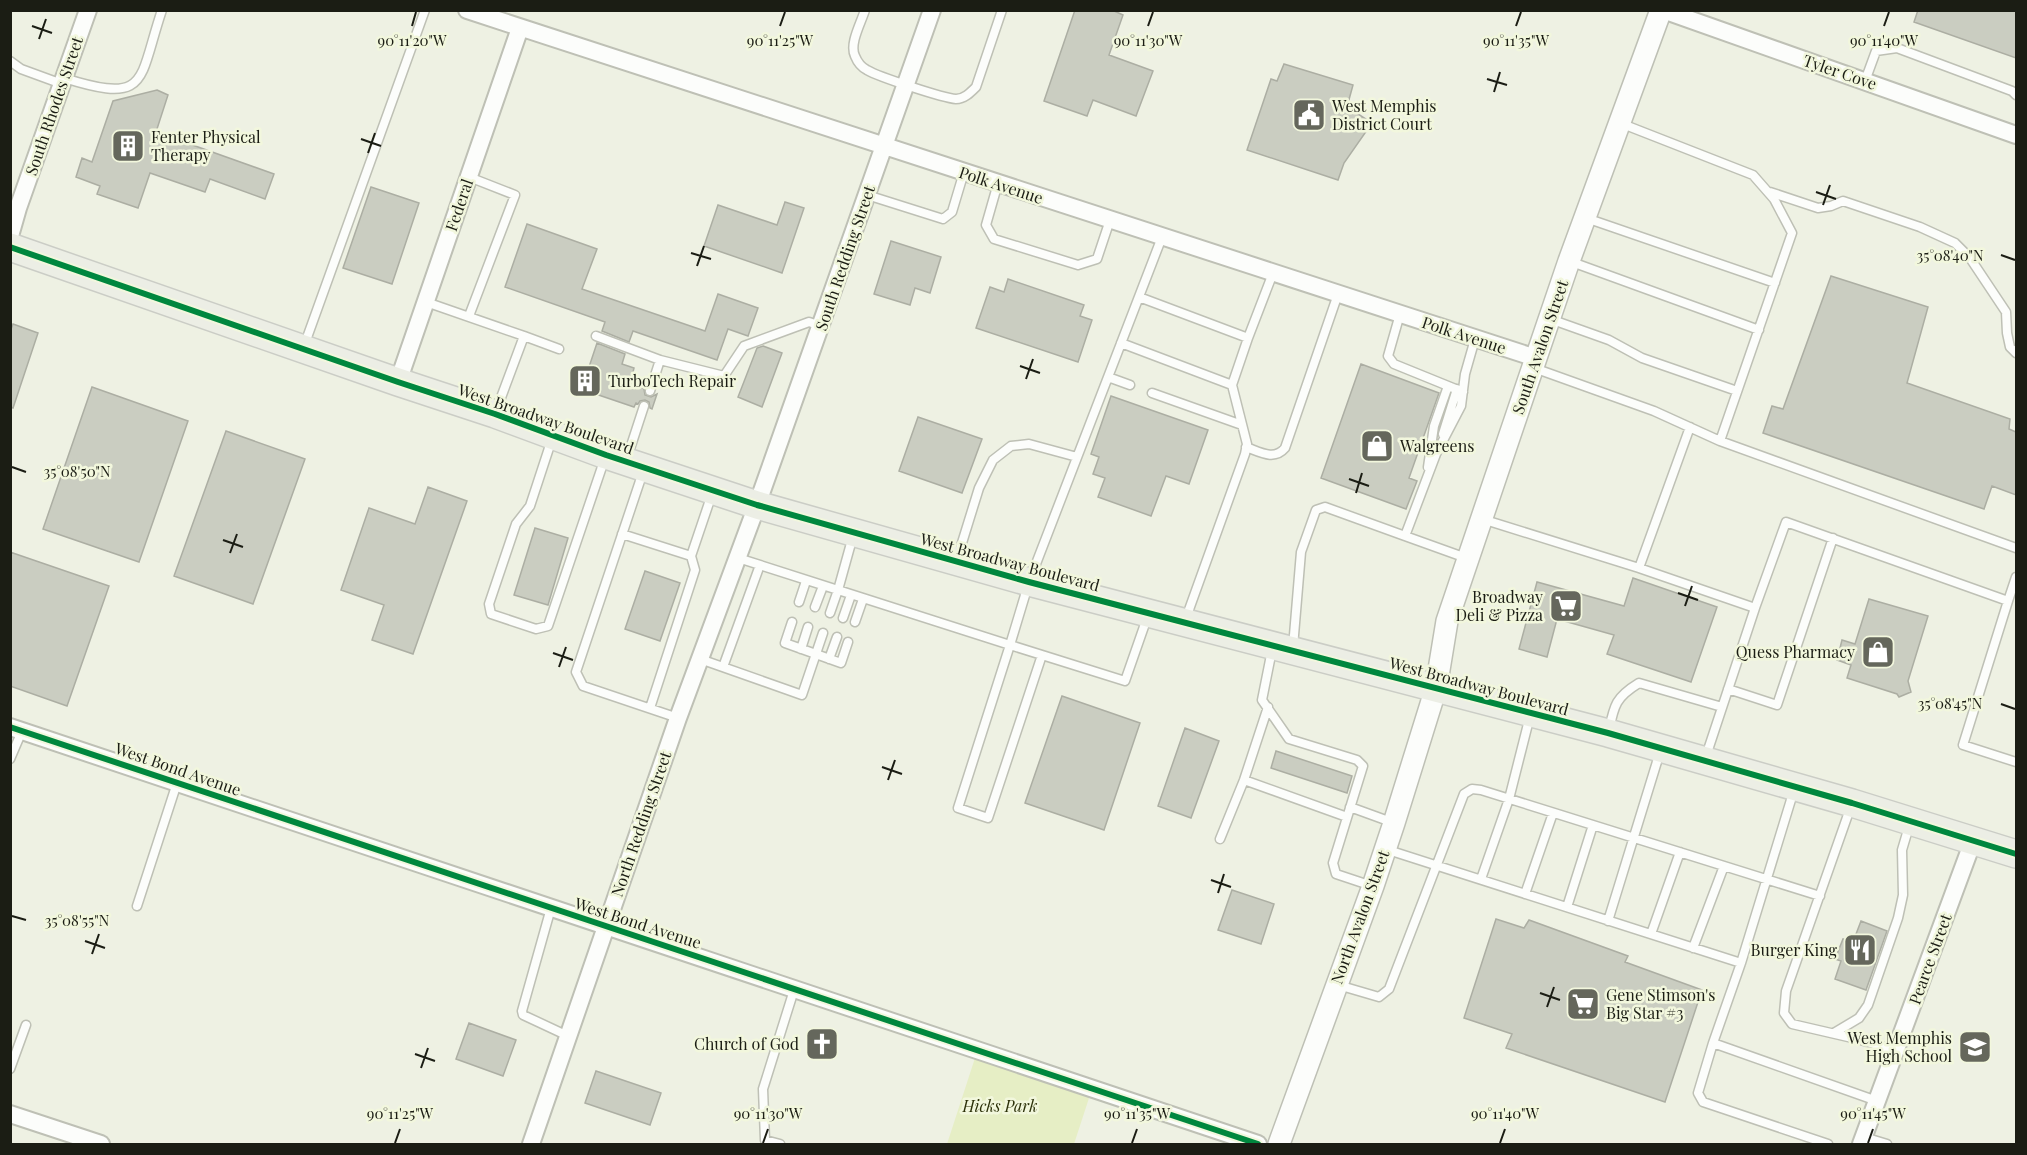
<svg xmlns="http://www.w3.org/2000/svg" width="2027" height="1155" font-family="'Playfair Display',serif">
<rect width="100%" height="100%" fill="#eef1e3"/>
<path fill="#e6eec5" d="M975 1058 1090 1095 1074 1144H947Z"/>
<path fill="#cacdc1" stroke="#acaea3" stroke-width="1.5" d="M1075 10H1112L1123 15 1109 55 1153 71 1136 116 1093 100 1087 116 1044 101Z
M1918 10H2016V58L1914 22Z
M1284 64 1353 85 1347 107 1372 123 1344 163 1338 180 1247 150 1271 79 1277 81Z
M157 90 168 95 156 132 274 174 265 199 210 179 205 192 150 173 138 208 97 194 100 186 76 177 82 158 92 162 113 101Z
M371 187 419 203 392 284 343 268Z
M785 202 804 208 782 273 704 246 718 205 777 225Z
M527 224 597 249 582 289 705 331 718 294 758 308 748 336 728 329 717 360 633 331 629 342 602 331 605 322 505 287Z
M891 241 941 257 930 293 915 288 910 305 874 294Z
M1831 276 1928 307 1907 383 2010 419 2009 429 2016 432V495L1992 486 1984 509 1763 433 1772 406 1783 409Z
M1008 279 1084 305 1080 316 1092 320 1078 362 976 328 990 287 1004 292Z
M13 324 38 333 13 408 10 407V332Z
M597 343 625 354 622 364 634 368 632 376 643 380 641 387 644 389 645 395 651 397 657 394 652 409 650 408 649 402 645 400 640 401 638 404 636 403 634 407 575 387 582 368 588 370Z
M763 346 782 353 762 407 738 397 757 348Z
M1361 364 1439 393 1409 478 1417 481 1406 509 1321 478Z
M92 387 188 421 139 562 43 529Z
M1111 396 1208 430 1189 484 1166 476 1151 516 1098 497 1105 478 1093 474 1099 457 1091 454Z
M918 417 982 439 962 493 899 471Z
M226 431 305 459 253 604 174 576Z
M428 487 467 501 413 654 372 640 384 605 341 590 369 508 415 524Z
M535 528 568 538 548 605 514 595Z
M10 552 109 586 67 706 10 686Z
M645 571 680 583 660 641 625 629Z
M1633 578 1717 607 1691 682 1607 654 1614 635 1557 619 1547 657 1519 649 1537 582 1624 606Z
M1869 599 1928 616 1908 681 1911 692 1899 697 1897 694 1847 678 1851 665 1837 660 1842 640 1855 644Z
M1062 696 1140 723 1104 830 1025 803Z
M1185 728 1219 741 1191 818 1158 806Z
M1276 751 1352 776 1347 793 1271 768Z
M1232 890 1274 904 1261 944 1218 930Z
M1496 919 1524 928 1529 920 1628 956 1625 962 1702 990 1665 1102 1506 1048 1512 1034 1464 1018Z
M1861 921 1887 931 1866 990 1835 979 1841 961 1835 959 1843 939 1853 942Z
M469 1023 516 1040 503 1076 456 1059Z
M596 1071 661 1093 650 1125 585 1103Z"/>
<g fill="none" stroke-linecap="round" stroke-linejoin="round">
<g stroke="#bec0b5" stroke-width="11">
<path id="service" d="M865 10C861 23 849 44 855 56 857 61 861 67 867 70 879 77 943 98 956 99 964 99 970 93 976 87L1002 10
M10 61 21 69 62 84
M64 78C150 105 138 81 162 10
M1865 81 1876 51 1897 48 2012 91 2016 95
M1620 123 1753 175 1774 199 1792 233 1720 441
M469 177 515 195 469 316
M998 183 986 225 994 239 1078 265 1097 259 1110 220
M1770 192 1818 208 1831 206 1843 201 1920 227 1955 243 1970 258 2006 312 2007 333 2010 347 2016 353
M867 195 943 219 952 212 964 172
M1586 218 1775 283
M1569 261 1759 330
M1139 297 1248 338
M426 302 524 336 496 411
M1400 314 1388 356 1394 364 1463 392
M1550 319 1609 340 1642 358 1737 391
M524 336 559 349
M596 336 660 360
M1121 343 1232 385
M304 346 425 10
M1534 368 1654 411 1720 441 2016 548
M1108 377 1130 385
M650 391 660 360 724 376 744 346 809 322 821 326
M1152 393 1242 425
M1443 434 1457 389
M552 439 530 506 516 524 489 604 491 614 536 629 548 626 605 458
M1246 447C1260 452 1274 461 1285 448L1338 294
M627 458 644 406
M1428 467 1434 426 1448 386
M643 472 576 672 583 686 678 718
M1482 519 1639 568 1690 427
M622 534 691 556
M853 536 838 590 1010 645 958 808 988 818 1042 655
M738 558 838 590 830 613
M957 559 979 488 993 460 1011 446 1029 444 1077 457
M1469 559 1405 536 1436 454 1461 406 1465 374 1475 339
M1639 568 1755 608 1706 756
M2008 601 2016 577
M799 602 806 581
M815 607 823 586
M1755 608 1786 522 2008 601 1963 745 2016 762
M843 618 851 595
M1147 618 1125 681 1010 645 1029 582 1162 237
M1186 618 1245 454 1247 444 1232 385 1248 338 1273 273
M792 622 785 643 841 663 848 642
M855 622 863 599
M1293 647 1301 552 1316 510 1325 507 1405 536
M801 649 808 627
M1272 650 1262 700 1289 739 1357 760 1363 766 1333 863 1336 874 1372 886
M700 659 802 695 823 633
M829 659 837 637
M723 667 760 565
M1728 689 1777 705 1833 538
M650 708 695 570 691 556 712 494
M1609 730C1614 705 1616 697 1639 683L1722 707
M10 759 22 731
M1244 780 1347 817
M1794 790 1741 963 1713 1043 1877 1101
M1851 806 1786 991 1784 1013 1792 1024 1861 1040 1896 1051
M1350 807 1394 823
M1220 839 1244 780 1268 707
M1385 849 1741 963
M1481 879 1509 799 1530 716
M1525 894 1553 813
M137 906 177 783
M1567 907 1593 825
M551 908 522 1011 523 1015 568 1036
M1608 921 1660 752
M1651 934 1680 852
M1693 948 1724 866
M1338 985 1379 997 1389 989 1464 794 1472 789 1481 790 1820 896
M1834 1033 1859 1018 1868 1005 1898 918 1903 895 1902 850 1910 823
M1713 1043 1698 1093 1703 1102 1828 1144
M10 1069 26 1025
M1864 1137 1887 1144
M780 1144 765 1140 763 1089 794 990"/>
</g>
<g stroke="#bec0b5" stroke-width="20">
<path id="minor" d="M467 10 1536 358
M1663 10 2016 135
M10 236 18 208 88 10
M398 382 520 28
M10 727 1258 1144
M10 1114 101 1144
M531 1144 678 718 757 505 932 10
M1861 1144 1973 841"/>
</g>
<g stroke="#bec0b5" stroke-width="24">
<path id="tertiary" d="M1279 1144 1373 886 1394 823 1436 688 1447 621 1536 358 1569 261 1661 10"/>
</g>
<g stroke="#cbcdc6" stroke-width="30">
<path id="primary" d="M10 247 398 382 495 414 606 455 757 505 1029 582 1608 733 1852 803 2016 854"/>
</g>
<use href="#service" stroke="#fcfdfb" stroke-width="8"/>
<use href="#minor" stroke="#fcfdfb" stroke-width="16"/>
<use href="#tertiary" stroke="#fcfdfb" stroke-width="21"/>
<use href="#primary" stroke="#eceee5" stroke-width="27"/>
<g stroke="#f2f7dd" stroke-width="10">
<path id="cycleway" d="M10 247 398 382 495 414 606 455 757 505 1029 582 1608 733 1852 803 2016 854
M10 727 1258 1144"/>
</g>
<use href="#cycleway" stroke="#00873e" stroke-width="6"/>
</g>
<path fill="none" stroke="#1b1d14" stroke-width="2" d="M32 26 52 33M412 26 416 12M780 26 785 12M1148 26 1153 12M1516 26 1521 12M1884 26 1889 12M39 39 46 19M1487 79 1507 85M1494 92 1500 72M361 139 381 146M368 153 375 133M1816 192 1836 199M1823 205 1830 185M691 253 711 259M2001 255 2015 260M697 266 704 246M1020 366 1040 373M1026 379 1033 359M12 467 26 472M1349 479 1369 486M1356 493 1362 473M223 540 243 547M230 553 237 534M1678 593 1698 600M1685 606 1692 586M553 653 573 660M559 667 566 647M2001 704 2015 709M882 767 902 774M888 780 895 760M1211 880 1231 887M1218 893 1224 874M12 916 26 920M85 941 105 948M92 954 99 934M1540 993 1560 1000M1547 1007 1554 987M415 1054 435 1061M421 1068 428 1048M395 1143 400 1129M763 1143 768 1129M1132 1143 1137 1129M1500 1143 1505 1129M1868 1143 1873 1129"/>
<defs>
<g id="civic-square" transform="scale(1.725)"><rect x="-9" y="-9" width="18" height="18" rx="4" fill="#65675c" stroke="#f2f7dd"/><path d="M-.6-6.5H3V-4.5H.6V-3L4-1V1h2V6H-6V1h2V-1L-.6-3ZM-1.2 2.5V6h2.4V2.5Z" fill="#fff"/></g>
<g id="building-square" transform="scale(1.725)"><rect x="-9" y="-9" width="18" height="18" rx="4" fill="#65675c" stroke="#f2f7dd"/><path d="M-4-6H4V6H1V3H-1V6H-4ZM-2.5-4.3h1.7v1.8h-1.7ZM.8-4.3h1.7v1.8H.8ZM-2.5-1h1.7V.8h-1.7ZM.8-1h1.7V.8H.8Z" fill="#fff"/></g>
<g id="shop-square" transform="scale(1.725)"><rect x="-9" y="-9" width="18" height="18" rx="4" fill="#65675c" stroke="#f2f7dd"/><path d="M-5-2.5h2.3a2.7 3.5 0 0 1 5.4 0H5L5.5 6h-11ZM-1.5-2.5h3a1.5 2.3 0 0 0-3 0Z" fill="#fff"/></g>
<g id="supermarket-square" transform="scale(1.725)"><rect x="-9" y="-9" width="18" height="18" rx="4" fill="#65675c" stroke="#f2f7dd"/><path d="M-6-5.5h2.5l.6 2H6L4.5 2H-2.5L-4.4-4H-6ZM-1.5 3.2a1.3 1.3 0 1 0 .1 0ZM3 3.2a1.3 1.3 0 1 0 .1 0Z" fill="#fff"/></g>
<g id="restaurant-square" transform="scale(1.725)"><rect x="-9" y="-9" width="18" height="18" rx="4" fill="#65675c" stroke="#f2f7dd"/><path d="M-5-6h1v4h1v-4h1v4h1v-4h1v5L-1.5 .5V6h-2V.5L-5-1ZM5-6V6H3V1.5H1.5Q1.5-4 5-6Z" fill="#fff"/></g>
<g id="church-square" transform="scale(1.725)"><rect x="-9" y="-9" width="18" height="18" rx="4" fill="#65675c" stroke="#f2f7dd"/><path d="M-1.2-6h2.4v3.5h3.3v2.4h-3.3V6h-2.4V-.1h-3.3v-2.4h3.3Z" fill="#fff"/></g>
<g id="school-square" transform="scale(1.725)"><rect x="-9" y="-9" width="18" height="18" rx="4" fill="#65675c" stroke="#f2f7dd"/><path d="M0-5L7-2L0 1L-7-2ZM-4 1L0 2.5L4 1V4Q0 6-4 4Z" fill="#fff"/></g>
</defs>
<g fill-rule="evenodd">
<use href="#civic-square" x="1309" y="115"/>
<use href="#building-square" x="128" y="146"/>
<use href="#building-square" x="585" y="381"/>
<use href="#shop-square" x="1377" y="446"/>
<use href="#supermarket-square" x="1566" y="606"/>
<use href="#shop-square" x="1878" y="652"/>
<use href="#restaurant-square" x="1860" y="950"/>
<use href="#supermarket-square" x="1583" y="1004"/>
<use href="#church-square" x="822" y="1044"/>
<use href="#school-square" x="1975" y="1047"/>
</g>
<g text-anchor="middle" stroke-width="5" stroke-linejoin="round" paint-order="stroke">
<g font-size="16" fill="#1b1d14" stroke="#f2f7dd">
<text transform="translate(1840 72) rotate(19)" y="6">Tyler Cove</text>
<text transform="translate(54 106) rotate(-71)" y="6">South Rhodes Street</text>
<text transform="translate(1001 185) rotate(18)" y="6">Polk Avenue</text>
<text transform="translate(459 205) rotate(-71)" y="6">Federal</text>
<text transform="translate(845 258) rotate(-71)" y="6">South Redding Street</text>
<text transform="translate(1464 335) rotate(18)" y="6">Polk Avenue</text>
<text transform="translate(1540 347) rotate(-71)" y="6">South Avalon Street</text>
<text transform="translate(546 419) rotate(19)" y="6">West Broadway Boulevard</text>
<text transform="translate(1010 562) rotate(15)" y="6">West Broadway Boulevard</text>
<text transform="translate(1479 686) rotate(15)" y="6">West Broadway Boulevard</text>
<text transform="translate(178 769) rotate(19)" y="6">West Bond Avenue</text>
<text transform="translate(641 824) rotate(-71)" y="6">North Redding Street</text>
<text transform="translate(1360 917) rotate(-70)" y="6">North Avalon Street</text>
<text transform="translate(638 923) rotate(18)" y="6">West Bond Avenue</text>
<text transform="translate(1930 959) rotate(-70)" y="6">Pearce Street</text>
</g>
<g font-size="16" fill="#1b1d14" stroke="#f2f7dd" text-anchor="start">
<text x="1332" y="112">West Memphis<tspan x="1332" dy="18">District Court</tspan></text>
<text x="151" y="143">Fenter Physical<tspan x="151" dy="18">Therapy</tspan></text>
<text x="608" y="387">TurboTech Repair</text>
<text x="1400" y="452">Walgreens</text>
<text x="1543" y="603" text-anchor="end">Broadway<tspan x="1543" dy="18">Deli &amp; Pizza</tspan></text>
<text x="1855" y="658" text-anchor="end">Quess Pharmacy</text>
<text x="1837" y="956" text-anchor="end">Burger King</text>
<text x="1606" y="1001">Gene Stimson's<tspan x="1606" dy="18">Big Star #3</tspan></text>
<text x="1952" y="1044" text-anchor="end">West Memphis<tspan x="1952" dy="18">High School</tspan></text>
<text x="799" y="1050" text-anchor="end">Church of God</text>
</g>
<g font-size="16" font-style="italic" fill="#2c3109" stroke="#f2f7dd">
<text x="1000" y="1112">Hicks Park</text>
</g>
</g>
<g font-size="15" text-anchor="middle" fill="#1b1d14" stroke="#f2f7dd" stroke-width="5" stroke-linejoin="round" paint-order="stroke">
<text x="412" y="46">90°11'20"W</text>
<text x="780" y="46">90°11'25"W</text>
<text x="1148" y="46">90°11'30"W</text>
<text x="1516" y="46">90°11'35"W</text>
<text x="1884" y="46">90°11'40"W</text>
<text x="1950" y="261">35°08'40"N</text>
<text x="77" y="477">35°08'50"N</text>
<text x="1950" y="709">35°08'45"N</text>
<text x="77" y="926">35°08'55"N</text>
<text x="400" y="1119">90°11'25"W</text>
<text x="768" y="1119">90°11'30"W</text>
<text x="1137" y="1119">90°11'35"W</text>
<text x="1505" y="1119">90°11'40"W</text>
<text x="1873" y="1119">90°11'45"W</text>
</g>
<rect width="2027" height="1155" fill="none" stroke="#1b1d14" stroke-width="24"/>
</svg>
